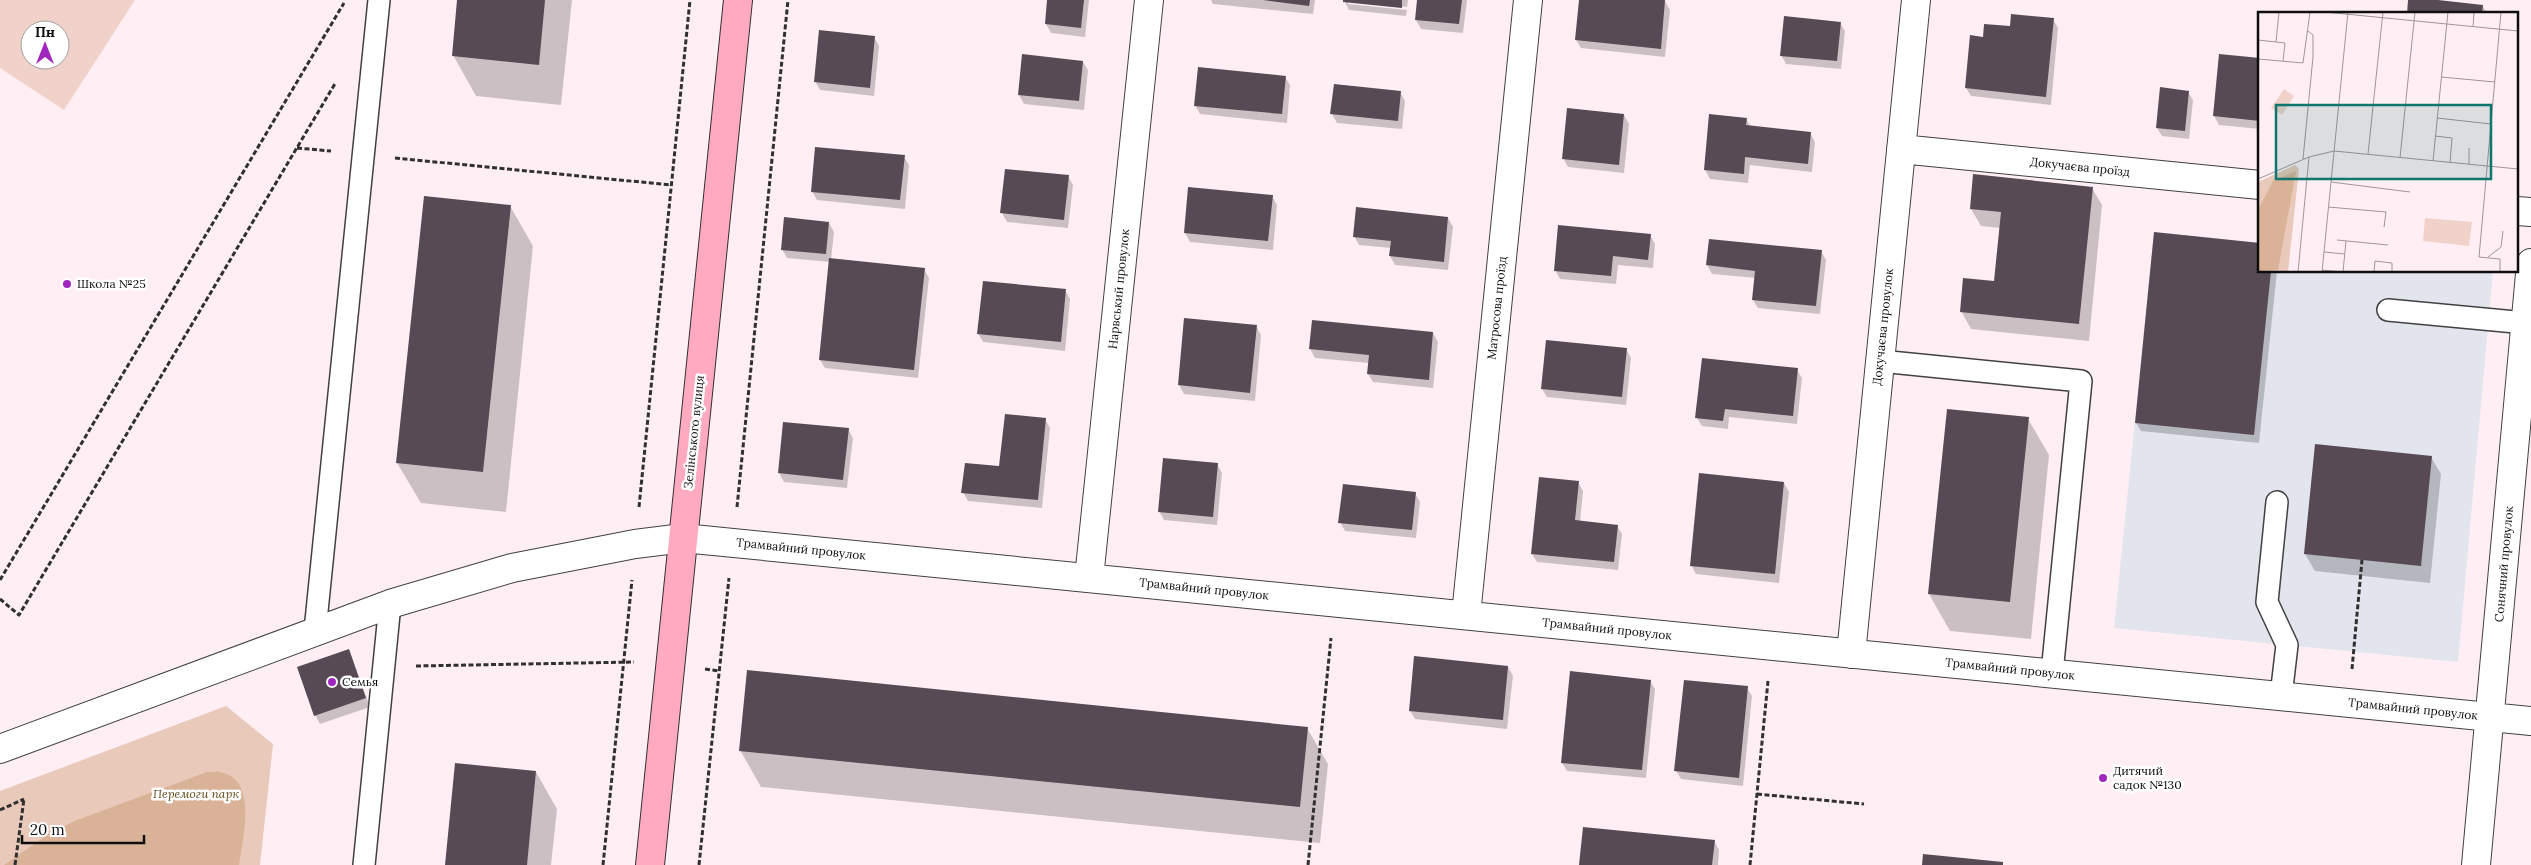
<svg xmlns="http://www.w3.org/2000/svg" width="2531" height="865" font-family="Lora,serif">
<rect width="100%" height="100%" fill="#ffeff5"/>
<path fill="#e2e5ed" d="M2154 232 2260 243V271H2493L2458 662 2114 628Z"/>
<path fill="#e9c9b9" d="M226 706 273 744 260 865H0V791Z"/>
<path fill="#dab298" d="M207 772C212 772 218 771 223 773 258 781 242 841 239 865H4L50 833 77 820Z"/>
<path fill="#f1d2ca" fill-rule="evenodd" d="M0 0H135L64 110 0 68ZM30 30H60V60H30Z"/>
<path fill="#0003" d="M458 0H572L561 105 476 96 453 55Z
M1049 0H1089L1085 37 1051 33 1046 24Z
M1211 0H1315L1313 14 1213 4Z
M1344 0H1408L1407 7 1348 1V4L1407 10 1406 16 1349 10Z
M1419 0H1467L1463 33 1421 29 1416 20Z
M1580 0 1665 1 1670 10 1665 57 1581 48 1576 40Z
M2410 0 2483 6 2487 14H2408Z
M2053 19 2058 28 2051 105 1971 96 1966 88 1984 38 2011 28Z
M1840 23 1845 31 1841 69 1786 64 1781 55Z
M874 37 879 46 874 96 820 90 815 81Z
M2220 55 2260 59V129L2219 125 2214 116Z
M1083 62 1088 70 1084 110 1024 104 1019 95Z
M1285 77 1290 85 1287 123 1200 114 1195 105Z
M1400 92 1405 101 1402 129 1337 123 1332 114Z
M2188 92 2193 100 2189 139 2162 136 2157 128Z
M1624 115 1629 124 1624 173 1568 167 1563 158Z
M1710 115 1746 119 1751 127 1810 133 1815 142 1812 172 1750 165 1748 183 1710 179 1705 170Z
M904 157 909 165 905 209 817 200 812 191Z
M1068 176 1073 185 1068 228 1007 222 1002 213Z
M2092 188 2102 205 2089 341 1971 329 1961 311 1995 282 2001 228 1981 226 1971 209Z
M1272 196 1277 205 1273 250 1190 242 1185 233Z
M510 206 533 246 506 512 421 503 397 463Z
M1448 218 1453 227 1448 270 1395 265 1390 256 1391 248 1359 245 1354 236Z
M829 223 834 232 831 260 924 269 929 278 918 378 825 368 820 360 830 262 787 258 782 249Z
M1650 235 1655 244 1653 268 1618 265 1616 284 1560 279 1555 270Z
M1821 251 1826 260 1820 314 1758 308 1753 300 1756 278 1712 274 1707 265Z
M2260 271H2277L2259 443 2141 431 2136 423Z
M1065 290 1070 299 1065 351 983 342 978 333Z
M1185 320 1256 326 1261 335 1255 401 1184 394 1179 385Z
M1433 333 1438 342 1433 388 1373 382 1368 374 1369 363 1315 358 1310 349Z
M1626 349 1631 358 1626 405 1547 397 1542 389Z
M1797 370 1802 378 1797 424 1729 417 1728 429 1702 426 1697 418Z
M1045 419 1050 428 1042 508 968 501 963 492 1000 467Z
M2028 419 2049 455 2031 639 1950 631 1929 594Z
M848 429 853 438 847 488 784 482 779 473Z
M2431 457 2441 474 2430 583 2315 571 2305 554Z
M1217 464 1222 473 1217 525 1164 520 1159 511Z
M1578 482 1583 491 1580 522 1617 526 1622 534 1618 570 1537 562 1532 554Z
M1784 483 1789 492 1779 583 1696 574 1691 565Z
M1415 493 1420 502 1416 538 1345 531 1340 522Z
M349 650 370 707 320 724 315 715Z
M1508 667 1513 676 1507 729 1415 719 1410 711Z
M1650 681 1655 689 1646 778 1567 771 1562 763Z
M1747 688 1752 696 1743 786 1681 779 1676 771Z
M1307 728 1328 764 1320 843 761 787 740 750Z
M536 772 557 809 551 865H446Z
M1714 841 1719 850 1718 865H1580Z"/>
<path fill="#574a54" d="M457 0H545L539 65 452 56Z
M1047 0H1084L1081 28 1045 24Z
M1263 0H1310L1309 6Z
M1343 0H1402V8L1343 2Z
M1417 0H1462L1459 24 1415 20Z
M1579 0H1665L1661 49 1575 40Z
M2408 0H2438L2483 5 2482 14H2407Z
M2011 14 2054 18 2046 97 1965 88 1970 35 1983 37 1984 24 2010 26Z
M1784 16 1841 22 1837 61 1780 56Z
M819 30 875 36 870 88 814 82Z
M1022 54 1083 61 1079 101 1018 95Z
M2219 54 2260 58V121L2213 116Z
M1198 67 1286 76 1282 114 1194 106Z
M1334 84 1401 91 1398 121 1330 114Z
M2160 87 2189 91 2185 131 2156 128Z
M1567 108 1624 114 1619 165 1562 159Z
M1709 114 1747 118 1746 125 1811 132 1808 164 1745 157 1744 174 1704 170Z
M815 147 905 155 900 200 811 192Z
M1005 169 1069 175 1064 220 1000 213Z
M1973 174 2093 187 2079 324 1960 312 1963 278 1994 281 2001 212 1970 209Z
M1188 187 1273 195 1268 241 1184 233Z
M424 196 511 205 483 472 396 463Z
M1356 207 1448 217 1444 262 1389 256 1391 241 1353 237Z
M784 217 829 222 826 254 781 250Z
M1558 225 1651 234 1648 260 1613 256 1611 276 1554 271Z
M2154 232 2260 243V271H2271L2254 435 2135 423Z
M1709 239 1822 250 1816 306 1752 300 1755 271 1706 265Z
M829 258 925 268 914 370 819 360Z
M983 281 1066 289 1061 342 977 334Z
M1184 318 1257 325 1250 393 1178 385Z
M1312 320 1433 332 1429 380 1367 374 1369 355 1309 349Z
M1546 340 1627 348 1622 397 1541 389Z
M1702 358 1798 368 1793 416 1725 409 1723 421 1695 418Z
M1947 409 2029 417 2010 602 1928 594Z
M1005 414 1046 418 1038 500 961 493 965 463 999 466Z
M783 422 849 428 843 480 778 473Z
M2315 444 2432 456 2421 566 2304 554Z
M1163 458 1218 463 1213 517 1158 512Z
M1699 473 1784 482 1775 574 1690 566Z
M1539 477 1579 481 1575 520 1618 525 1614 562 1531 554Z
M1343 484 1416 492 1412 530 1338 523Z
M349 649 366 698 314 716 297 667Z
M1414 656 1508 666 1503 720 1409 711Z
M747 670 1308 727 1300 807 739 751Z
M1570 671 1651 680 1642 770 1561 763Z
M1684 680 1748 686 1739 778 1674 771Z
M455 763 536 771 527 865H445Z
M1583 827 1715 840 1712 865H1579Z
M1923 854 2003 862V865H1922Z"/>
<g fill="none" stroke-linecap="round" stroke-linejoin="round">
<g stroke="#414141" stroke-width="24">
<path id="lane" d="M2388 310 2526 323
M1880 361 2081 381 2052 673
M2277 502 2267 602 2287 645 2281 696
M315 631 379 0
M364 865 390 604"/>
</g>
<g stroke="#414141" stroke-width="30">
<path id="street" d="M1901 149 2260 185
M2517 211 2531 212
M1089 578 1149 0
M1466 615 1528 0
M1851 654 1916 0
M0 749 390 604 512 568 635 544 683 538 2531 721
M2476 865 2531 263"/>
</g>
<g stroke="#303030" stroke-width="30">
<path id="secondary" d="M650 865 738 0"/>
</g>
<path stroke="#303030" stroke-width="3" stroke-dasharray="5 2.5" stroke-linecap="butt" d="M297 148 331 151
M395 158 671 185
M639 507 690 0
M737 507 788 0
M0 580 344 3
M0 599 19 615 336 82
M416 666 634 662
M705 669 719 671
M2352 669 2362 560
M1757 794 1864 804
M0 810 24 799
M15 865 24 799
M603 865 632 580
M699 865 729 578
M1308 865 1331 638
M1750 865 1768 681"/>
<use href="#lane" stroke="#fff" stroke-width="21"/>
<use href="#street" stroke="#fff" stroke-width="28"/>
<use href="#secondary" stroke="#ffaac0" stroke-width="28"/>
</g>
<g fill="#a026be" stroke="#fff" stroke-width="2">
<circle cx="67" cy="284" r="5"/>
<circle cx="332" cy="682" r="5"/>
<circle cx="2103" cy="778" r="5"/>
</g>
<g text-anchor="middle" stroke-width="5" stroke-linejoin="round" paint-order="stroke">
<g font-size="12" fill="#0e0e0e" stroke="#fff">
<text transform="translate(2080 167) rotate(6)" y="4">Докучаєва проїзд</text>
<text transform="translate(1119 289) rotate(-84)" y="4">Нарвський провулок</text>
<text transform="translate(1497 308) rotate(-84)" y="4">Матросова проїзд</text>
<text transform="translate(1883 327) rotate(-84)" y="4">Докучаєва провулок</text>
<text transform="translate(694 432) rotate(-84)" y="4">Зелінського вулиця</text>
<text transform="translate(801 549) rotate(6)" y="4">Трамвайний провулок</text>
<text transform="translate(2504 564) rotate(-85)" y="4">Сонячний провулок</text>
<text transform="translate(1204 589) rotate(6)" y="4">Трамвайний провулок</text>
<text transform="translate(1607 629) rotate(6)" y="4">Трамвайний провулок</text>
<text transform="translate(2010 669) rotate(6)" y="4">Трамвайний провулок</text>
<text transform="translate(2413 709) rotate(6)" y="4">Трамвайний провулок</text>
</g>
<g font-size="12" fill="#0e0e0e" stroke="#fff" text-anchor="start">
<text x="77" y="288">Школа №25</text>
<text x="342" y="686">Семья</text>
<text x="2113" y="775">Дитячий<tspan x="2113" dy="14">садок №130</tspan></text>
</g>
<g font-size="12" font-style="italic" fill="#664c1e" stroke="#fff">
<text x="196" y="798">Перемоги парк</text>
</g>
</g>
<g transform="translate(2258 12)">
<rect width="260" height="260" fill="#ffeff5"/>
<path d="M37 153 41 157 30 260H0V170Z" fill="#e9c9b9"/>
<path d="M38 159 20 258 0 260V198L15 169Z" fill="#dab298"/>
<path d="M26 77 36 84 24 103 13 96ZM167 206 214 210 211 234 165 229Z" fill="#f1d2ca"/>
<path fill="none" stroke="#9f9599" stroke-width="1" d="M67 0 260 19M215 15 216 0M0 28 27 31 25 49M18 30 21 0M0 47 45 51 52 0M183 65 237 70M179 106 233 112M177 124 194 126 192 151M211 136V152M110 142 125 0M142 146 157 0M45 147 55 45V23L50 19M175 149 190 0M0 167 51 145 76 139 260 157M73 170 152 180M70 195 128 200 126 215M79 228 130 233M66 240 87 242M230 245 243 235 245 219M64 258 84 260M40 260 51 145M64 260 90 0M85 260 88 229M116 260 117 249 134 251V260M242 260V247L221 245 243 0"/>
<path fill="#0f766e" fill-opacity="0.15" stroke="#0f766e" stroke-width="2.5" d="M18 93H233V167H18Z"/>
<rect width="260" height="260" fill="none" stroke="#0e0e0e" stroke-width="2.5"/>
</g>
<g transform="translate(45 45)"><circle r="24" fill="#ffffff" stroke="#9f9f9f"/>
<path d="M0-4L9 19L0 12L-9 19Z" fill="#a026be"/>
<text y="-8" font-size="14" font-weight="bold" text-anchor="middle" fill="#0e0e0e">Пн</text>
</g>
<path d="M22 835v8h122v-8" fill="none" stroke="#0e0e0e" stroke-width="2.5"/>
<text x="30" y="835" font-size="15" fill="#0e0e0e" stroke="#ffffff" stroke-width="4" paint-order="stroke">20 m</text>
</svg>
